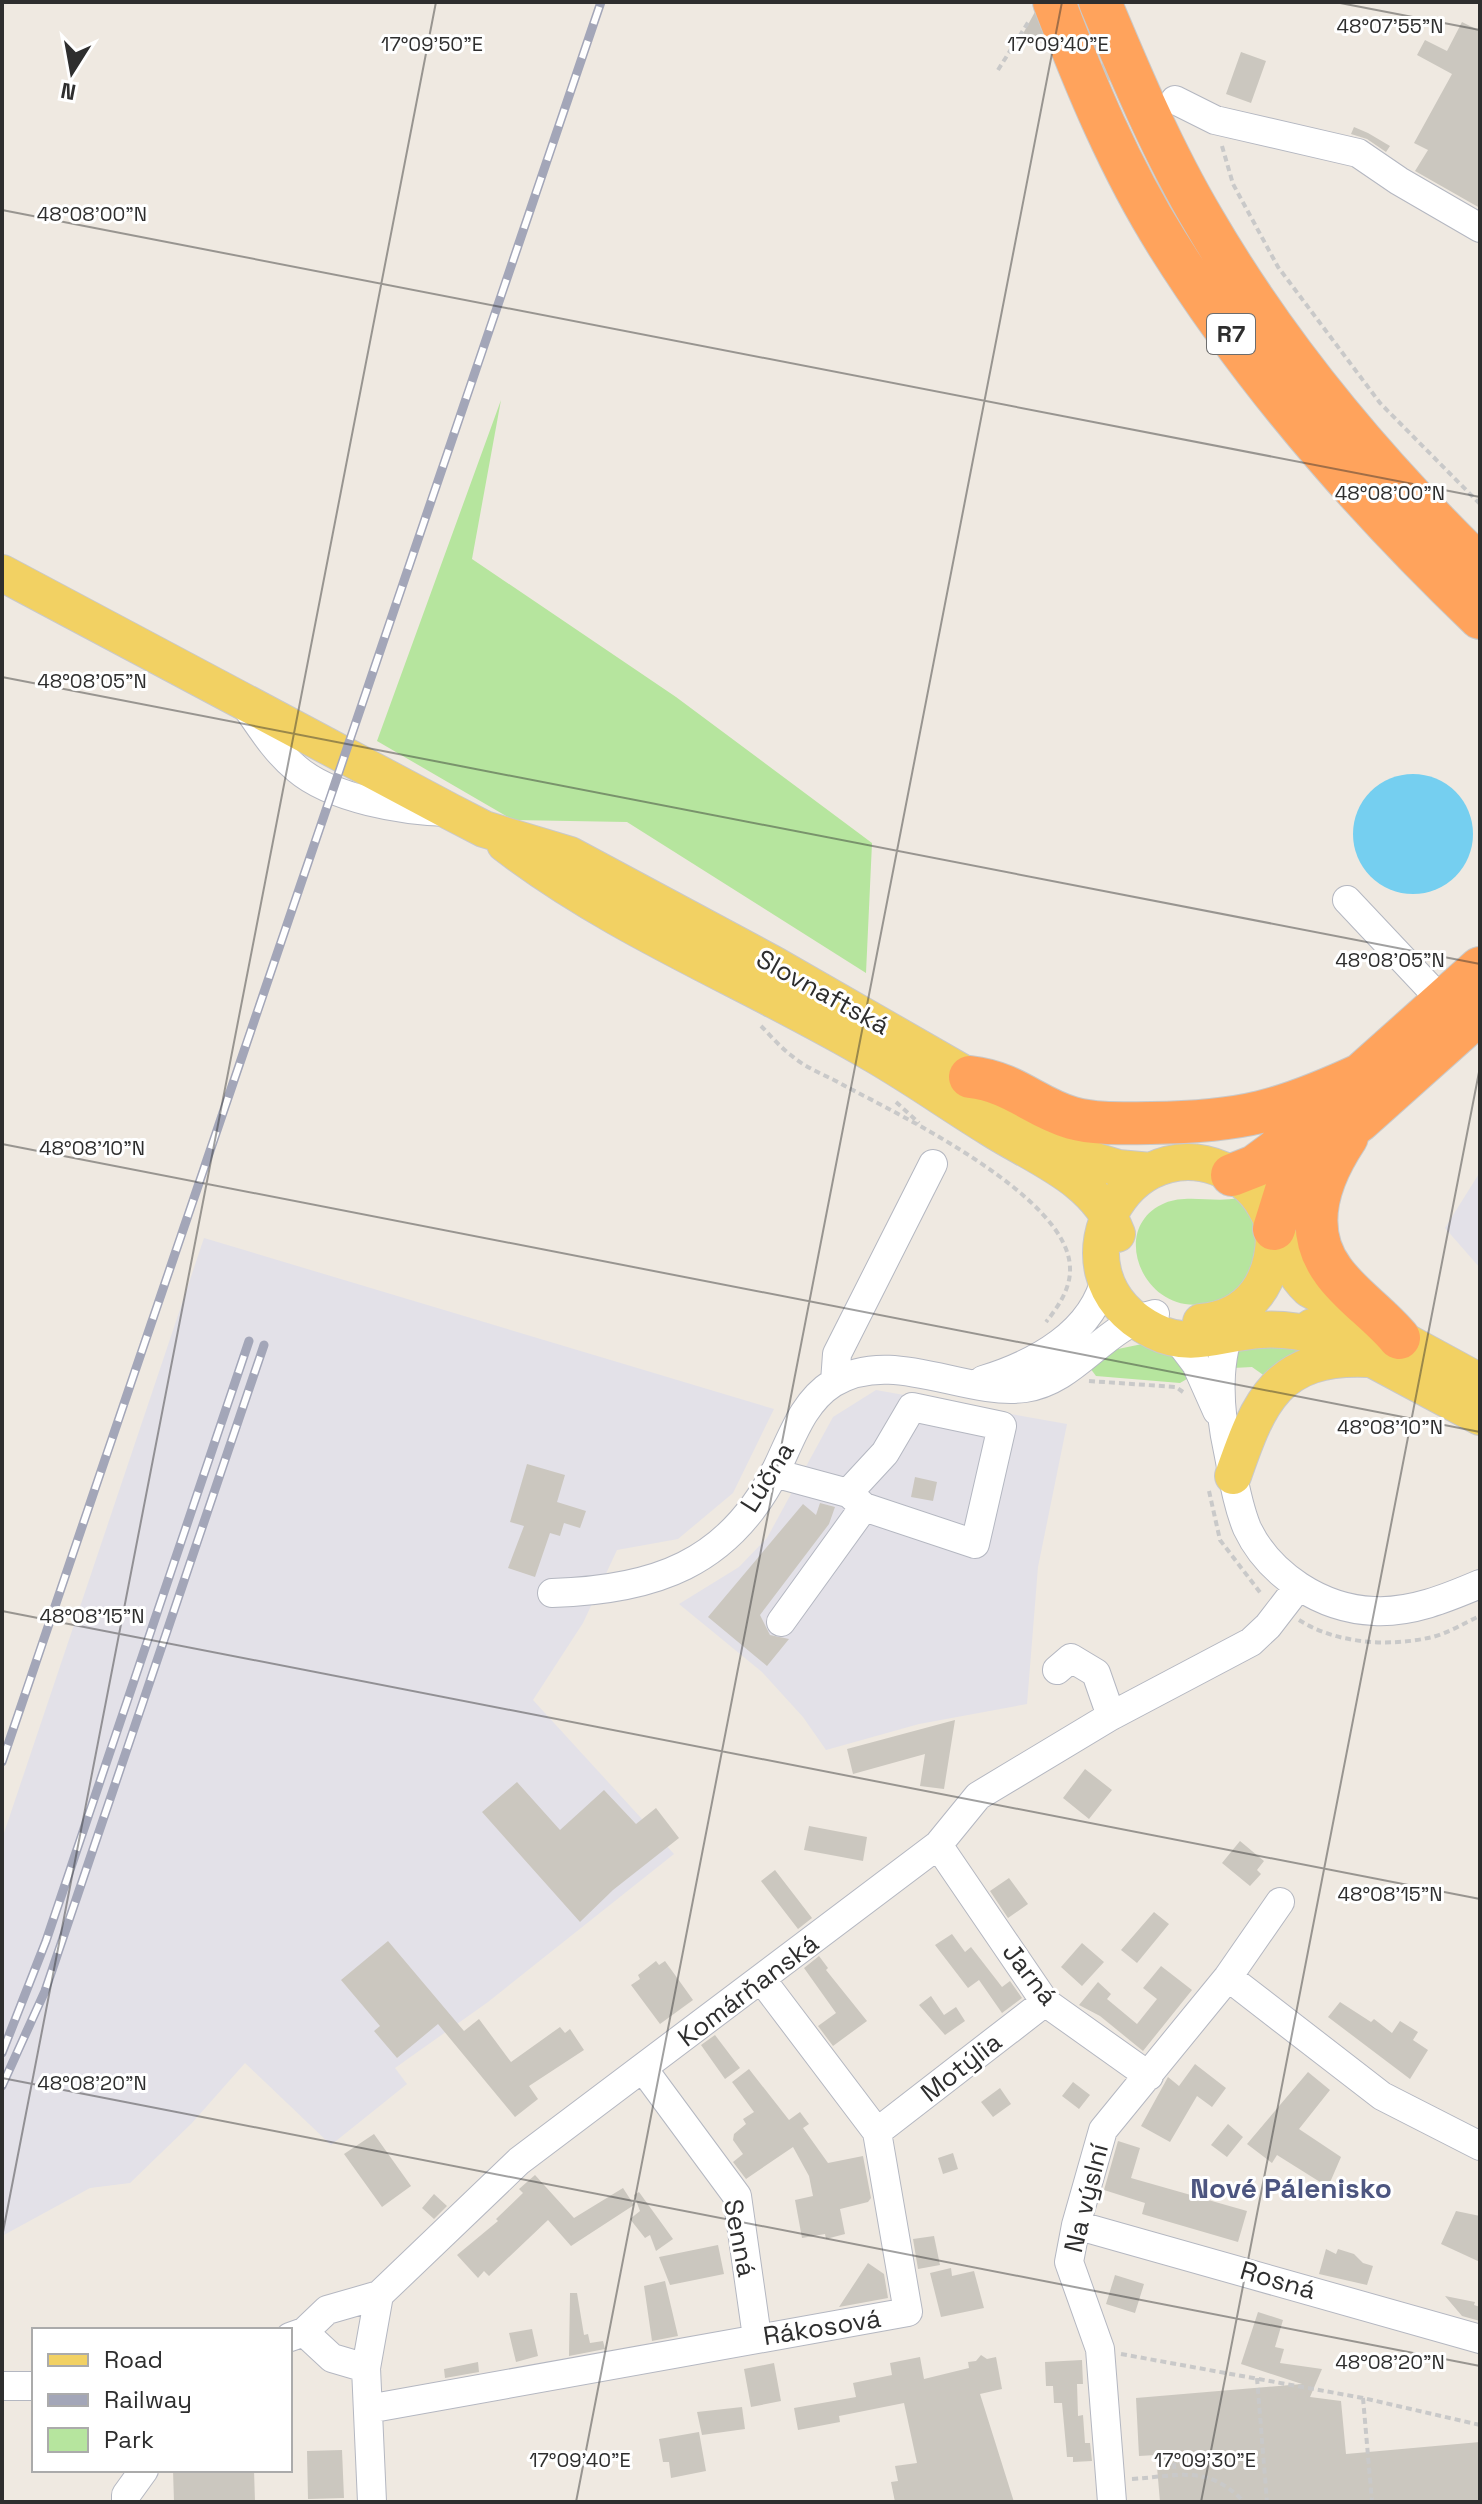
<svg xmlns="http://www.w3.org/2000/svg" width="1482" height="2504" font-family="'Space Grotesk',sans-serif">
<rect width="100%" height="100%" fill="#efe9e1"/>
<path fill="#e3e1e8" d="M1480 1172V1268L1445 1228Z
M204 1238 774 1409 733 1493 678 1539 617 1550 583 1623 533 1700 674 1854 488 2002 395 2068 407 2084 331 2145 245 2063 192 2123 130 2183 90 2188 2 2236V1839Z
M876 1390 1067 1424 1038 1567 1027 1704 919 1724 826 1750 803 1717 762 1672 679 1604 739 1567 767 1538 833 1417Z"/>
<path fill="#b6e59e" d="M501 400 472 559 676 697 872 843 866 973 627 822 513 820 377 741Z
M1238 1198 1255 1221 1259 1258C1252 1269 1245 1285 1235 1294 1230 1299 1219 1300 1212 1302 1146 1322 1105 1228 1165 1203 1186 1194 1215 1203 1238 1198Z
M1152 1342 1165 1345 1192 1376 1180 1383 1096 1376 1090 1368 1113 1350Z
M1307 1345 1269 1379 1252 1367 1233 1368 1235 1347Z"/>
<path fill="#75cff0" d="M1353 834a60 60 0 1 1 120 0a60 60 0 1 1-120 0Z"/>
<path fill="#cbc7bf" d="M1462 22 1480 31V208L1415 171 1428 150 1414 143 1452 74 1417 55 1425 40 1447 51Z
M1241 52 1266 61 1251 103 1226 94Z
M1354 127 1368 133 1390 146 1386 152 1367 139 1351 134Z
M527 1464 565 1475 557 1502 586 1511 580 1528 564 1523 560 1536 550 1533 535 1577 508 1568 524 1526 510 1522Z
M915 1477 937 1482 933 1501 911 1497Z
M820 1503 835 1507 829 1524 760 1615 770 1635 789 1639 767 1666 708 1617 803 1504 816 1515Z
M955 1720 944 1789 920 1786 925 1754 853 1774 847 1749Z
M1085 1769 1112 1790 1089 1819 1063 1798Z
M517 1782 560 1830 604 1790 636 1824 656 1808 679 1838 613 1890 580 1922 482 1812Z
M809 1826 867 1837 863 1861 804 1850Z
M1240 1841 1264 1861 1257 1870 1261 1874 1250 1886 1222 1863Z
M775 1870 812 1918 798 1929 761 1881Z
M1009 1878 1028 1904 1008 1918 990 1891Z
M1154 1912 1169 1924 1137 1963 1121 1950Z
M952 1934 965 1952 971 1947 1002 1987 1010 1981 1022 1998 1002 2013 979 1980 968 1988 935 1945Z
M388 1941 464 2031 479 2019 511 2062 560 2027 565 2033 570 2029 584 2050 529 2086 538 2099 515 2117 438 2024 397 2058 374 2031 380 2026 341 1980Z
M1082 1943 1104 1962 1082 1986 1061 1967Z
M819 1956 828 1968 826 1970 867 2021 833 2046 818 2026 836 2013 804 1968Z
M656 1961 659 1965 665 1961 693 2000 660 2024 631 1985 640 1979 638 1975Z
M1161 1966 1192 1990 1143 2051 1100 2016 1079 2005 1098 1982 1111 1994 1107 1999 1137 2024 1157 1999 1143 1988Z
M931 1996 944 2015 956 2007 965 2021 945 2035 919 2005Z
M1340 2002 1371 2022 1374 2019 1392 2033 1400 2021 1418 2032 1413 2040 1428 2050 1410 2079 1328 2017Z
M715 2035 740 2068 725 2079 701 2045Z
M1195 2064 1226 2088 1212 2107 1197 2096 1170 2142 1141 2126 1168 2077 1179 2086Z
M749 2069 789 2120 800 2112 809 2124 803 2128 828 2163 863 2156 871 2198 868 2202 840 2209 845 2234 826 2239 825 2234 802 2238 795 2200 813 2196 809 2176 793 2147 746 2179 733 2162 743 2154 733 2140 734 2134 746 2124 743 2119 754 2112 732 2082Z
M1308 2072 1330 2090 1299 2129 1341 2157 1328 2187 1277 2155 1272 2163 1247 2144Z
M1073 2082 1090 2095 1079 2109 1062 2096Z
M1000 2088 1011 2104 993 2117 981 2102Z
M1228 2124 1243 2137 1227 2157 1211 2145Z
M374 2134 411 2186 382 2207 344 2154Z
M1118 2141 1140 2148 1131 2178 1247 2211 1238 2242 1142 2214 1145 2203 1104 2190Z
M953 2153 958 2169 943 2174 938 2158Z
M535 2175 574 2218 623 2188 634 2205 571 2246 548 2220 489 2276 484 2271 478 2278 457 2255 498 2221 496 2219 523 2193 519 2189Z
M639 2192 673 2239 656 2251 650 2235 645 2238 630 2219 640 2211 634 2195Z
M434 2194 447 2206 434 2219 422 2208Z
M1456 2211 1480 2216V2262L1441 2244Z
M934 2236 940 2265 918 2269 913 2239Z
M718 2245 724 2274 670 2285 659 2257Z
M1326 2249 1336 2254 1338 2249 1354 2254 1363 2263 1373 2266 1367 2285 1319 2274Z
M868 2263 884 2274 888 2298 839 2307Z
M951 2268 952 2276 974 2271 984 2308 941 2317 930 2273Z
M1115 2275 1144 2284 1135 2313 1106 2304Z
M665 2281 678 2336 652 2341 644 2286Z
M570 2293H577L584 2335 588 2334 590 2343 603 2341 605 2349 569 2356Z
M1445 2296 1475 2302 1474 2305 1480 2307V2321L1462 2316Z
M1258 2312 1283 2320 1275 2347 1284 2349 1280 2363 1322 2369 1310 2397 1341 2401 1346 2454 1480 2442V2502H1160L1156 2455 1139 2456 1136 2398 1302 2384 1241 2364Z
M532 2329 538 2356 516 2362 509 2333Z
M981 2355 987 2359 996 2357 1002 2389 980 2394 1014 2502H895L891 2482 898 2481 895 2466 917 2463 904 2403 839 2416 840 2422 798 2430 794 2408 856 2397 853 2383 892 2375 890 2363 920 2357 924 2379 969 2368 968 2362 976 2361Z
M1082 2360 1083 2384H1077L1078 2416 1083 2415 1085 2443H1090L1092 2461 1073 2462V2457H1067L1062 2403H1054L1053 2386H1046L1045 2362Z
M478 2362 479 2372 445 2378 444 2369Z
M774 2363 781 2401 751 2407 744 2369Z
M742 2407 745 2429 702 2435 697 2412Z
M699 2432 706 2471 671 2478 669 2462H663L659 2439Z
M342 2450 344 2498 308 2499 307 2451Z
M173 2470H254L255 2502H174Z"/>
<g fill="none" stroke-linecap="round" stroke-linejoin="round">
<path stroke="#c8c4bd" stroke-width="28" stroke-dasharray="28 14" stroke-linecap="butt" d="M1030 21 1134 78"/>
<g stroke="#b4b7c1" stroke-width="30">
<path id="minor" d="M1175 100 1215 120 1358 153 1399 181 1480 228
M243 702C260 726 274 750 297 769 332 799 404 811 448 812
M1347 900 1443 1002
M1235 1319C1215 1357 1219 1410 1228 1451 1233 1476 1237 1504 1247 1528 1269 1575 1322 1609 1374 1611 1411 1613 1447 1598 1480 1584
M1177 1339 1196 1364 1217 1411
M983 1380C1035 1364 1094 1333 1106 1275
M835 1382 837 1354 933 1164
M774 1473 848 1493 885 1453 912 1407 1002 1426 975 1544 864 1507
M552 1593C653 1590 729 1565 777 1468 792 1437 803 1402 833 1383 892 1347 964 1396 1025 1388 1076 1381 1104 1325 1155 1314
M781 1622 864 1507 852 1496
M1057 1670 1071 1658 1096 1673 1111 1716
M938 1845 1045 2002 1149 2076
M1228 1977 1382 2096 1480 2146
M644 2070 737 2196 757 2337
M877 2132 1045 2002
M1076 2225 1480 2339
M304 2332 332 2358 366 2368
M290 2337 304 2332 327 2310 379 2295
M2 2386H34
M368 2409 908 2312 877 2132 762 1980
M126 2502V2495L144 2470
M372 2502 366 2368 379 2295 519 2161 938 1845 978 1796 1111 1716 1251 1642 1268 1626 1298 1587
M1112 2502 1100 2349 1069 2262 1076 2225 1103 2130 1228 1977 1280 1902"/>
</g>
<g stroke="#c9c9c9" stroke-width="38">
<path id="major" d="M2 573 451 812 484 829 570 855 773 964 970 1077 1092 1160 1118 1168 1151 1171
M505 844C617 930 751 982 873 1054 913 1077 951 1104 990 1128 1037 1158 1096 1178 1117 1234
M1201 1322C1251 1318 1275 1280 1274 1231
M1312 1327 1480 1417
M1332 1339C1308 1333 1285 1328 1260 1330 1223 1332 1191 1350 1154 1331 1036 1272 1137 1105 1244 1182 1279 1208 1276 1258 1309 1289L1480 1382
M1233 1476C1259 1401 1277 1355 1368 1359"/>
</g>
<g stroke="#c9c9c9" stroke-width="44">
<path id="highway" d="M1054 2C1085 84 1120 168 1167 243 1254 382 1362 505 1480 618
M1100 2C1131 76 1163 152 1204 221 1278 348 1375 464 1480 566
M970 1077C1014 1082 1034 1107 1072 1118 1098 1125 1125 1123 1151 1123 1242 1122 1282 1111 1364 1073
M1347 1137C1321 1176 1301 1228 1333 1271 1350 1295 1379 1314 1399 1338
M1232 1175 1255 1166 1274 1152 1480 968
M1274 1229 1288 1184 1312 1156 1359 1121 1480 1013"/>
</g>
<path stroke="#c9c9c9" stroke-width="4" stroke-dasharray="6 4" stroke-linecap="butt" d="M998 70 1029 21
M1222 146 1233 184 1278 267 1380 403 1480 504
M761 1026C771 1036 781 1048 792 1056 807 1069 828 1076 845 1086 902 1116 1069 1197 1070 1268 1071 1288 1058 1307 1046 1322
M896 1102 919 1123
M1089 1381 1176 1387 1183 1392
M1209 1491 1220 1540 1262 1595
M1299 1620C1335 1643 1386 1647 1428 1638 1445 1635 1464 1623 1480 1616
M1121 2354 1363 2398 1480 2425
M1257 2378 1267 2502
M1363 2398 1372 2502
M1173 2453 1175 2475
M1132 2479C1179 2476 1208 2464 1244 2502"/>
<use href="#minor" stroke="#fff" stroke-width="28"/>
<use href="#major" stroke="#f2d163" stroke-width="36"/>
<use href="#highway" stroke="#ffa35c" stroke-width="42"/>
<g stroke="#a3a6b8" stroke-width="9">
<path id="rail" d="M2 1762 601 2
M2 2053 46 1941 249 1341
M2 2086 45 1991 264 1345"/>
</g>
<use href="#rail" stroke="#fff" stroke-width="6" stroke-dasharray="18" stroke-linecap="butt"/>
</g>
<path fill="none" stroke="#2e2e2e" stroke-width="2" stroke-opacity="0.45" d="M1335 2 1480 30M2 210 1480 497M2 677 1480 964M2 1144 1480 1432M2 1611 1480 1899M2 2078 1480 2366M2 2237 436 2M576 2502 1062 2M1201 2502 1480 1067"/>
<g text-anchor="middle" stroke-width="6" stroke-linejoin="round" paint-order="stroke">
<rect fill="#fff" stroke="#6d6d6d" stroke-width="2" x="1207" y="314" width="48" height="40" rx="6"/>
<g font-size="24" font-weight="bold" fill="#2e2e2e">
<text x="1231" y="342">R7</text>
</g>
<g font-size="26" fill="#2e2e2e" stroke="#fff">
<text transform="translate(823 992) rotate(29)" y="9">Slovnaftská</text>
<text transform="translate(767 1477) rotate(-58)" y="9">Lúčna</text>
<text transform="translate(1030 1974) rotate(52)" y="9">Jarná</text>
<text transform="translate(748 1990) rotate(-37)" y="9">Komárňanská</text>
<text transform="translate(961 2067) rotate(-38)" y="9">Motýlia</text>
<text transform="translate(1086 2198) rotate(-76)" y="9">Na výslní</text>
<text transform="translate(740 2238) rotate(79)" y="9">Senná</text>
<text transform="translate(1278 2280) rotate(16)" y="9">Rosná</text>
<text transform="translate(822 2327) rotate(-9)" y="9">Rákosová</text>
</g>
<g font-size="28" font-weight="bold" fill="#4d5680" stroke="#fff">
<text x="1291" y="2198">Nové Pálenisko</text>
</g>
</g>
<g font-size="20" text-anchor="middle" fill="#2e2e2e" stroke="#fff" stroke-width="6" stroke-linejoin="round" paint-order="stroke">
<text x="1390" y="33">48°07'55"N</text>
<text x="432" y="51">17°09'50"E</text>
<text x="1058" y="51">17°09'40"E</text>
<text x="92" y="221">48°08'00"N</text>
<text x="1390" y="500">48°08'00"N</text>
<text x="92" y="688">48°08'05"N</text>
<text x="1390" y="967">48°08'05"N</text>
<text x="92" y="1155">48°08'10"N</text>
<text x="1390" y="1434">48°08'10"N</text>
<text x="92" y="1623">48°08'15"N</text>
<text x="1390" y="1901">48°08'15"N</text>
<text x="92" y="2090">48°08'20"N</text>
<text x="1390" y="2369">48°08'20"N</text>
<text x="580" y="2467">17°09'40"E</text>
<text x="1205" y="2467">17°09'30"E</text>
</g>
<rect width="1482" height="2504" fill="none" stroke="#2e2e2e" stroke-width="8"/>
<rect x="32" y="2328" width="260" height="144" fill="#ffffff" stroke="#ababab" stroke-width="2"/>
<rect x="48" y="2354" width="40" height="12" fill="#f2d163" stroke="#ababab" stroke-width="2"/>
<text x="104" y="2368" font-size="24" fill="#2e2e2e">Road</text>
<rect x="48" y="2394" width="40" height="12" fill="#a3a6b8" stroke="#ababab" stroke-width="2"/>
<text x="104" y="2408" font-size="24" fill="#2e2e2e">Railway</text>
<rect x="48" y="2428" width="40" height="24" fill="#b6e59e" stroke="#ababab" stroke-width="2"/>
<text x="104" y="2448" font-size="24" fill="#2e2e2e">Park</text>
<g transform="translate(72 72) rotate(191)" stroke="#ffffff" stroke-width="6" paint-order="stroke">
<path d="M0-6L14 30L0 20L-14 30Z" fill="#2e2e2e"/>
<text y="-12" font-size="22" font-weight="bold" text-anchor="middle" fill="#2e2e2e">N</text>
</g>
</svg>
